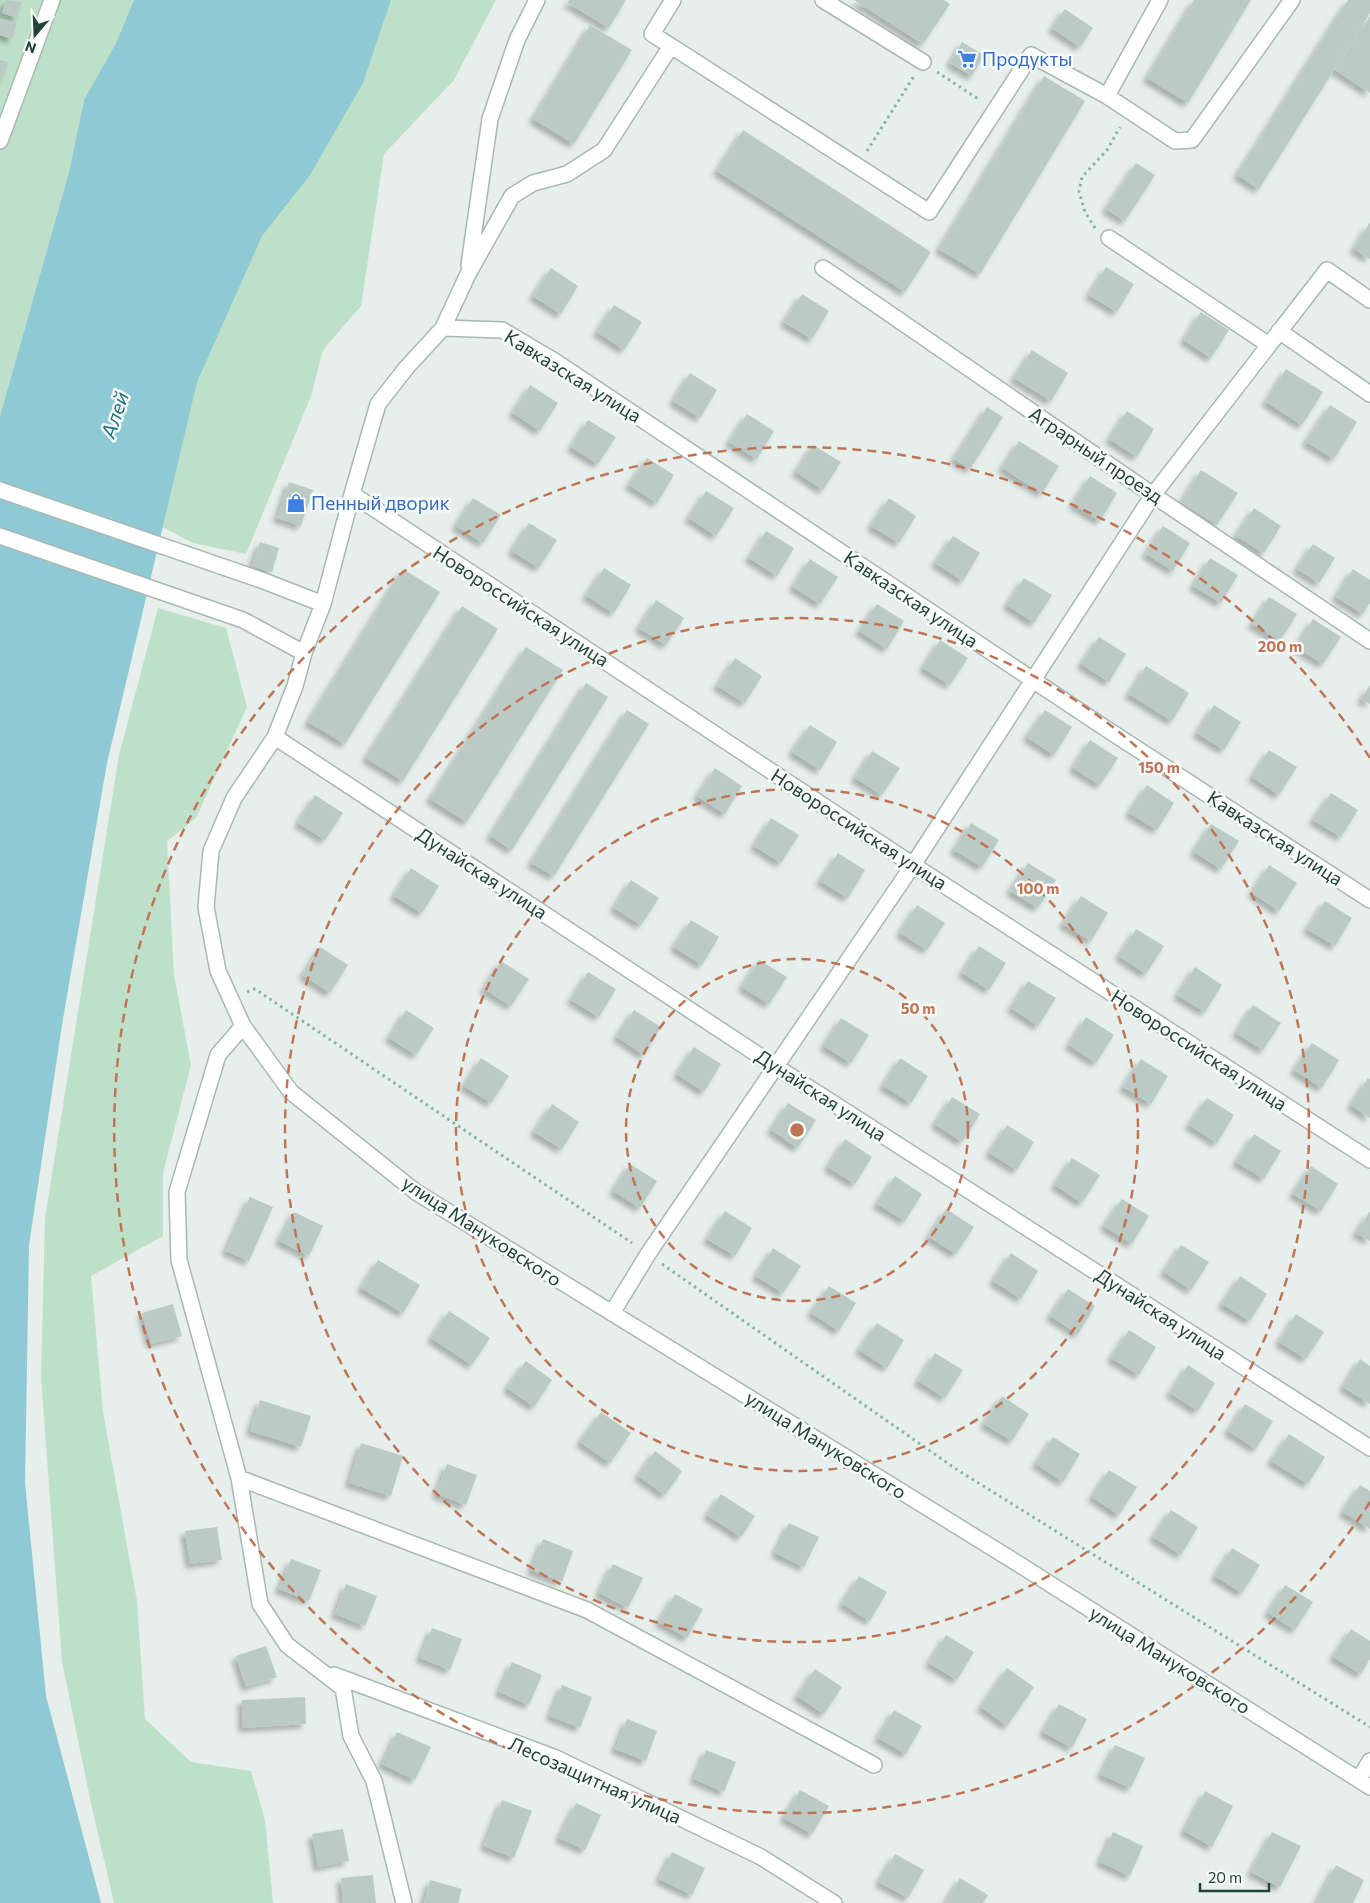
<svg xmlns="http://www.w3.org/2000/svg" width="1370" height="1903" font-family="Commissioner,sans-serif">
<defs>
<filter id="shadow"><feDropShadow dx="-4.5" dy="4.5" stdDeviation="2.5" flood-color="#0004"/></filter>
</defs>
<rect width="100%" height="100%" fill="#e6efeb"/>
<path fill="#bfe0c8" d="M0 0H134L116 43 84 100 69 172 0 416Z
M365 0H496L454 80 384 154 361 306 323 350 311 396 246 554 193 543 144 517 152 475Z
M158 608 226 628 247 707 196 818 167 841 174 975 191 1065 163 1173V1236L91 1276 103 1412 137 1601 145 1719 191 1762 251 1771 265 1820 273 1903H114L92 1808 62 1662 41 1377 45 1218 119 755Z"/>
<path fill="#8ec9d4" d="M134 0H391L363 83 310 175 262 236 197 382 107 763 62 1025 29 1245 25 1483 46 1696 101 1903H0V416L69 172 84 100 116 43Z"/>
<path fill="#bbcac4" filter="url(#shadow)" d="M6 0 22 2 17 18 2 13Z
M569 0H626L609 28 568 3Z
M854 0H944L950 4 923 44Z
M1194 0H1251L1188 103 1147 78Z
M1348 0H1370V13L1259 189 1237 175Z
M1065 9 1093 28 1080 47 1052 28Z
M1370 16V93L1335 70Z
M1 19 17 23 12 39 0 35Z
M590 25 632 50 574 144 533 119Z
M962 42 984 55 972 76 950 63Z
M0 60 8 62 3 78 0 77Z
M1044 76 1085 101 980 274 939 249Z
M743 130 931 252 905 292 717 171Z
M1136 163 1155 175 1125 221 1106 209Z
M1370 222V259L1354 249Z
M1106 267 1134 284 1117 312 1089 295Z
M551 268 578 286 561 314 533 296Z
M802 294 829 311 812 339 784 322Z
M614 305 642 322 624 350 597 332Z
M1201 312 1229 330 1211 358 1184 340Z
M1032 350 1068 373 1051 401 1014 378Z
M1286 369 1323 392 1302 425 1266 402Z
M690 373 717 390 700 418 673 401Z
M530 385 558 403 540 431 513 413Z
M1330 405 1357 422 1334 459 1306 442Z
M987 407 1003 417 970 469 954 459Z
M1127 411 1154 429 1137 457 1109 439Z
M747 414 774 431 757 459 729 442Z
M588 420 616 437 598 464 571 447Z
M1019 441 1059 466 1042 493 1002 468Z
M813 445 841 462 823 490 796 472Z
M647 458 674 475 657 503 629 485Z
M1201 470 1238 493 1217 525 1181 502Z
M1090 476 1117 493 1100 521 1073 504Z
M289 482 313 490 301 526 277 518Z
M706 491 734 508 716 536 689 518Z
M473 498 501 515 483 543 456 526Z
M889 498 916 516 899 543 871 526Z
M1254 508 1281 526 1264 553 1236 536Z
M529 523 557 540 539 568 512 551Z
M1163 526 1190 543 1173 571 1146 554Z
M766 531 794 548 777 576 749 558Z
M953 536 980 553 963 581 935 563Z
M260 542 279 548 272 572 252 566Z
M1313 544 1335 558 1319 583 1297 569Z
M1210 558 1238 575 1221 603 1193 586Z
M810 559 838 577 820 604 793 587Z
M604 568 631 585 614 613 586 596Z
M403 569 440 592 345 744 308 722Z
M1353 569 1370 580V603L1363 614 1336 597Z
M1024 578 1052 595 1034 623 1007 605Z
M1269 597 1297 614 1280 641 1252 624Z
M656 600 684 618 666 645 639 628Z
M877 604 904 621 887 649 859 631Z
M462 606 498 629 403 781 366 758Z
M1313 619 1341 637 1323 664 1296 647Z
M1099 637 1126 654 1109 682 1081 664Z
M940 640 968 658 950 685 923 668Z
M526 647 563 670 467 822 430 799Z
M735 658 762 676 745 703 717 686Z
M1146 666 1189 693 1172 721 1129 694Z
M586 683 608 697 512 850 490 836Z
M1370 685V704L1361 699Z
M1214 705 1241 722 1224 750 1197 733Z
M627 710 649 724 554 876 531 863Z
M1045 710 1072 727 1054 755 1027 737Z
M810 725 837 742 820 770 792 752Z
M1090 740 1118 758 1100 785 1073 768Z
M1269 750 1297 767 1279 795 1252 777Z
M872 751 900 768 882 795 855 778Z
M715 768 742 786 725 814 697 796Z
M1147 785 1174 803 1157 830 1129 813Z
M1331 793 1358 810 1341 837 1313 820Z
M315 795 343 813 325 840 298 823Z
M771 818 799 835 781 863 754 846Z
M971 823 999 840 982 867 954 850Z
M1211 824 1239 841 1221 869 1194 852Z
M838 853 865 870 848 898 820 881Z
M1028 863 1056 880 1038 908 1010 891Z
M1269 865 1297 883 1279 911 1252 893Z
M411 868 439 886 422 913 394 896Z
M631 880 659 898 641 925 614 908Z
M1081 896 1108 913 1091 941 1063 924Z
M1325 901 1352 918 1335 946 1307 929Z
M917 905 945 923 927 950 900 933Z
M691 920 719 937 702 965 674 947Z
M1136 929 1164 946 1146 974 1119 956Z
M979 946 1006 963 989 990 962 973Z
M320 947 348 965 330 993 303 975Z
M759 960 787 977 769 1004 742 987Z
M501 961 529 979 511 1006 484 989Z
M1195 967 1222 985 1205 1012 1177 995Z
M588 972 616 989 599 1017 571 1000Z
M1028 981 1056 998 1038 1026 1011 1008Z
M1253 1005 1281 1023 1263 1050 1236 1033Z
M406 1010 434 1028 416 1055 389 1038Z
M634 1010 661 1027 644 1055 617 1037Z
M1086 1017 1114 1035 1096 1063 1069 1045Z
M841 1018 869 1035 851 1063 824 1046Z
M1312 1043 1339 1060 1322 1088 1294 1070Z
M694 1047 721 1064 704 1092 677 1074Z
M481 1058 509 1076 491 1103 464 1086Z
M900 1058 928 1076 911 1103 883 1086Z
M1141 1059 1168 1076 1151 1104 1123 1087Z
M1368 1078 1370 1079V1118L1351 1105Z
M952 1097 980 1114 962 1142 935 1124Z
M1207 1098 1234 1115 1217 1143 1189 1125Z
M788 1103 816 1120 798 1148 771 1130Z
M552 1104 579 1122 562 1149 534 1132Z
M1007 1125 1034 1142 1017 1170 989 1153Z
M1254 1134 1281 1151 1264 1179 1236 1162Z
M845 1139 872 1157 855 1184 828 1167Z
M1072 1158 1100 1175 1082 1203 1055 1185Z
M630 1164 657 1181 640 1208 613 1191Z
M1311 1166 1338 1184 1321 1211 1293 1194Z
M895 1176 922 1194 905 1221 877 1204Z
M250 1197 273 1207 249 1261 226 1251Z
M1122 1199 1149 1216 1132 1244 1104 1226Z
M946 1209 974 1227 956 1254 929 1237Z
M725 1211 752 1228 735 1256 707 1239Z
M1370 1211V1241L1356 1233Z
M294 1212 323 1226 309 1256 279 1241Z
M1181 1245 1209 1262 1191 1290 1164 1272Z
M773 1248 801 1266 783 1293 756 1276Z
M1011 1253 1038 1271 1021 1299 993 1281Z
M378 1260 420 1285 403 1313 361 1288Z
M1240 1276 1267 1294 1250 1321 1222 1304Z
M829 1286 856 1303 839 1331 811 1313Z
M1068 1289 1095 1306 1078 1334 1050 1316Z
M173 1304 182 1336 151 1344 142 1313Z
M449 1311 490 1338 472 1365 431 1338Z
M1296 1314 1324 1332 1306 1359 1279 1342Z
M877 1323 904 1340 887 1368 859 1350Z
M1129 1330 1156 1347 1139 1375 1111 1358Z
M935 1353 963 1370 945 1398 918 1381Z
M1360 1359 1370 1366V1404L1343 1387Z
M526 1361 552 1380 534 1407 507 1388Z
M1188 1365 1215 1383 1198 1411 1170 1393Z
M1002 1396 1029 1414 1012 1441 984 1424Z
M260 1400 311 1416 301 1447 250 1431Z
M1245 1404 1273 1421 1256 1449 1228 1431Z
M601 1412 631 1433 610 1463 580 1442Z
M1289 1434 1325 1457 1308 1484 1271 1461Z
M1053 1437 1080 1454 1063 1482 1036 1464Z
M361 1443 403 1456 391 1496 349 1483Z
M655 1451 682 1471 665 1495 638 1476Z
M447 1464 477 1475 466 1505 436 1494Z
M1109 1470 1137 1487 1119 1515 1092 1497Z
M1360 1485 1370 1491V1529L1343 1512Z
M721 1494 755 1516 741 1537 707 1515Z
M1171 1510 1198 1527 1181 1555 1153 1537Z
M789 1523 819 1537 804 1567 775 1553Z
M217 1527 222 1560 190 1564 185 1531Z
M543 1539 573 1551 562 1582 531 1570Z
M1232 1548 1260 1565 1242 1593 1215 1576Z
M291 1559 321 1570 309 1601 279 1589Z
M613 1564 643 1578 628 1608 599 1593Z
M859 1576 887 1592 870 1621 842 1604Z
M346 1584 377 1596 365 1626 335 1614Z
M1285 1585 1313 1602 1295 1630 1268 1613Z
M675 1594 703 1609 687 1638 659 1622Z
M432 1628 462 1639 450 1670 420 1658Z
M1351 1629 1370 1641V1659L1361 1674 1333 1657Z
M946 1635 974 1652 957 1680 929 1663Z
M266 1646 277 1677 246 1687 236 1656Z
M512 1662 542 1675 529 1705 499 1692Z
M1007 1668 1034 1687 1007 1726 981 1707Z
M815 1669 842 1687 824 1714 797 1696Z
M562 1685 592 1697 580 1728 550 1716Z
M305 1697 306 1724 243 1728 242 1700Z
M1059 1704 1087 1719 1072 1748 1043 1732Z
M894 1710 922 1726 906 1754 878 1738Z
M627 1719 657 1731 646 1761 615 1749Z
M397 1732 431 1747 415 1780 382 1764Z
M1115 1745 1145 1758 1131 1788 1101 1775Z
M706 1750 736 1762 724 1792 694 1779Z
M800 1790 829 1806 812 1834 784 1818Z
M1205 1791 1233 1806 1212 1847 1184 1831Z
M502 1800 532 1811 514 1858 484 1846Z
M576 1803 601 1815 585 1850 559 1838Z
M343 1829 349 1861 318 1867 312 1834Z
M1113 1832 1143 1846 1130 1876 1100 1862Z
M1272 1832 1301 1846 1280 1887 1251 1872Z
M672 1852 705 1868 692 1895 659 1879Z
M895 1854 924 1870 908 1898 879 1882Z
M1336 1865 1364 1880 1353 1903H1316Z
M373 1875 376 1903H343L341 1878Z
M960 1878 988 1895 983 1903H945Z
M430 1880 462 1889 458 1903H424Z"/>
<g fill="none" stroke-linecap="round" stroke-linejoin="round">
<g stroke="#a8b8b2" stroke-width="18">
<path id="minor" d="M823 0 923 62
M1160 0 1107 96 1031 55 929 212 671 46 604 150 567 174 533 183 512 196 468 274 443 328 407 367 378 404 352 494 323 604 304 653 295 686 275 737 234 798 211 851 206 907 218 971 243 1026 291 1092 416 1192 1009 1558 1370 1787
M671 46 652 34 673 0
M1107 96 1175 141 1192 140 1292 0
M0 141 52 0
M1109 238 1269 345
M469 265 490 119 517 40 537 0
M823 268 1153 495 1370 641
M443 328 502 330 556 362 1105 728 1370 900
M1279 331 1370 394
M0 490 264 581 323 604
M352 494 913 865 1370 1160
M0 536 243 620 304 653
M275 737 775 1066 1370 1448
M243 1026 218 1055 177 1192 179 1260 239 1478 260 1604 287 1645 343 1688 351 1736 374 1781 404 1903
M612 1313 648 1254 913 865 1153 495 1327 270 1370 300
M239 1478 587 1610 874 1765
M334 1675 556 1758 761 1857 834 1903
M1359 1779 1370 1761"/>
</g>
<path stroke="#86b3a5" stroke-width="3" stroke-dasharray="2.5 4" stroke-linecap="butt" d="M937 72 980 100
M867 151 914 76
M1095 228 1085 212 1079 192 1082 177 1107 150 1120 127
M247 992 255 989 632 1243
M662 1264 956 1469 1370 1727"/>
<use href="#minor" stroke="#fff" stroke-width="15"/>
</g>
<g fill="none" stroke="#c07456" stroke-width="2.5" stroke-dasharray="9 6">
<circle cx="797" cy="1130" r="171"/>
<circle cx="797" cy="1130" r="341"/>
<circle cx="797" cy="1130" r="512"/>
<path d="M1370 1502A683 683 0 1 1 1370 758"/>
</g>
<defs>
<g id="supermarket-bare" transform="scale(1.5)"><path d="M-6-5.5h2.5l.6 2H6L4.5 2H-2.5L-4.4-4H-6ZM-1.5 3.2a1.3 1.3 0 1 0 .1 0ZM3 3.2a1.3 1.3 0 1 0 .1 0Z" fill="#3f7fe0" stroke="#f7fbf9" stroke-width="2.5" paint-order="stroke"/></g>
<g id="shop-bare" transform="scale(1.5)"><path d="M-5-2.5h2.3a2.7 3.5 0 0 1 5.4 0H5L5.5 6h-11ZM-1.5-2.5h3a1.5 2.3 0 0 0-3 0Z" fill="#3f7fe0" stroke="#f7fbf9" stroke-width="2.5" paint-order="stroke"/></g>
</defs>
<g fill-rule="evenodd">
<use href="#supermarket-bare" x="967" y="59"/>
<use href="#shop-bare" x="296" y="503"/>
</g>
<g text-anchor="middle" stroke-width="5" stroke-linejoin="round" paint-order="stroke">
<g font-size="19" fill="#366cbe" stroke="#f7fbf9" text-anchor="start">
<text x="982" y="66">Продукты</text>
<text x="311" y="510">Пенный дворик</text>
</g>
<g font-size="19" fill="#24423a" stroke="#f7fbf9">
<text transform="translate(573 376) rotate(32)" y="7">Кавказская улица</text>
<text transform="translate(1096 455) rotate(34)" y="7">Аграрный проезд</text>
<text transform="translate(911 599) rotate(34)" y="7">Кавказская улица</text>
<text transform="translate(521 606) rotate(33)" y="7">Новороссийская улица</text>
<text transform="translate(859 829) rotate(33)" y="7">Новороссийская улица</text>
<text transform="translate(1275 838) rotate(33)" y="7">Кавказская улица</text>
<text transform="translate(482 873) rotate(33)" y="7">Дунайская улица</text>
<text transform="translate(1199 1050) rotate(33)" y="7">Новороссийская улица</text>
<text transform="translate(821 1095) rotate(33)" y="7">Дунайская улица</text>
<text transform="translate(482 1231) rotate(33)" y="7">улица Мануковского</text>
<text transform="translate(1161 1314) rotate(33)" y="7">Дунайская улица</text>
<text transform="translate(826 1445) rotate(32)" y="7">улица Мануковского</text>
<text transform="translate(1170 1660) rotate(32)" y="7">улица Мануковского</text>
<text transform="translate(595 1780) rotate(24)" y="7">Лесозащитная улица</text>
</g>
<g font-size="20" font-style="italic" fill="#1c6f80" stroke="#f7fbf9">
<text transform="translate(115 415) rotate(-71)" y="7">Алей</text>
</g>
</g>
<circle cx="797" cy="1130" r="8" fill="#c07456" stroke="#f7fbf9" stroke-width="2.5"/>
<g font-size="15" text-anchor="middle" font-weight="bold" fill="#c07456" stroke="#f7fbf9" stroke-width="5" stroke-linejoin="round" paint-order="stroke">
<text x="1280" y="652">200 m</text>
<text x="1159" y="773">150 m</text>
<text x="1038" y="894">100 m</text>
<text x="918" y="1014">50 m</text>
</g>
<g transform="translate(35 35) rotate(199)" stroke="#f7fbf9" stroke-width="4" paint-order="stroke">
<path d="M0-4L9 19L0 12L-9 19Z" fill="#24423a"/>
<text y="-8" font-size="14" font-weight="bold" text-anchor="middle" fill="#24423a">N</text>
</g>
<path d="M1200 1883v8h69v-8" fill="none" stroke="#24423a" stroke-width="2.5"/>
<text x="1208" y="1883" font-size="15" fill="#24423a" stroke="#f7fbf9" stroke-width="4" paint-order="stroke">20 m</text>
</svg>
